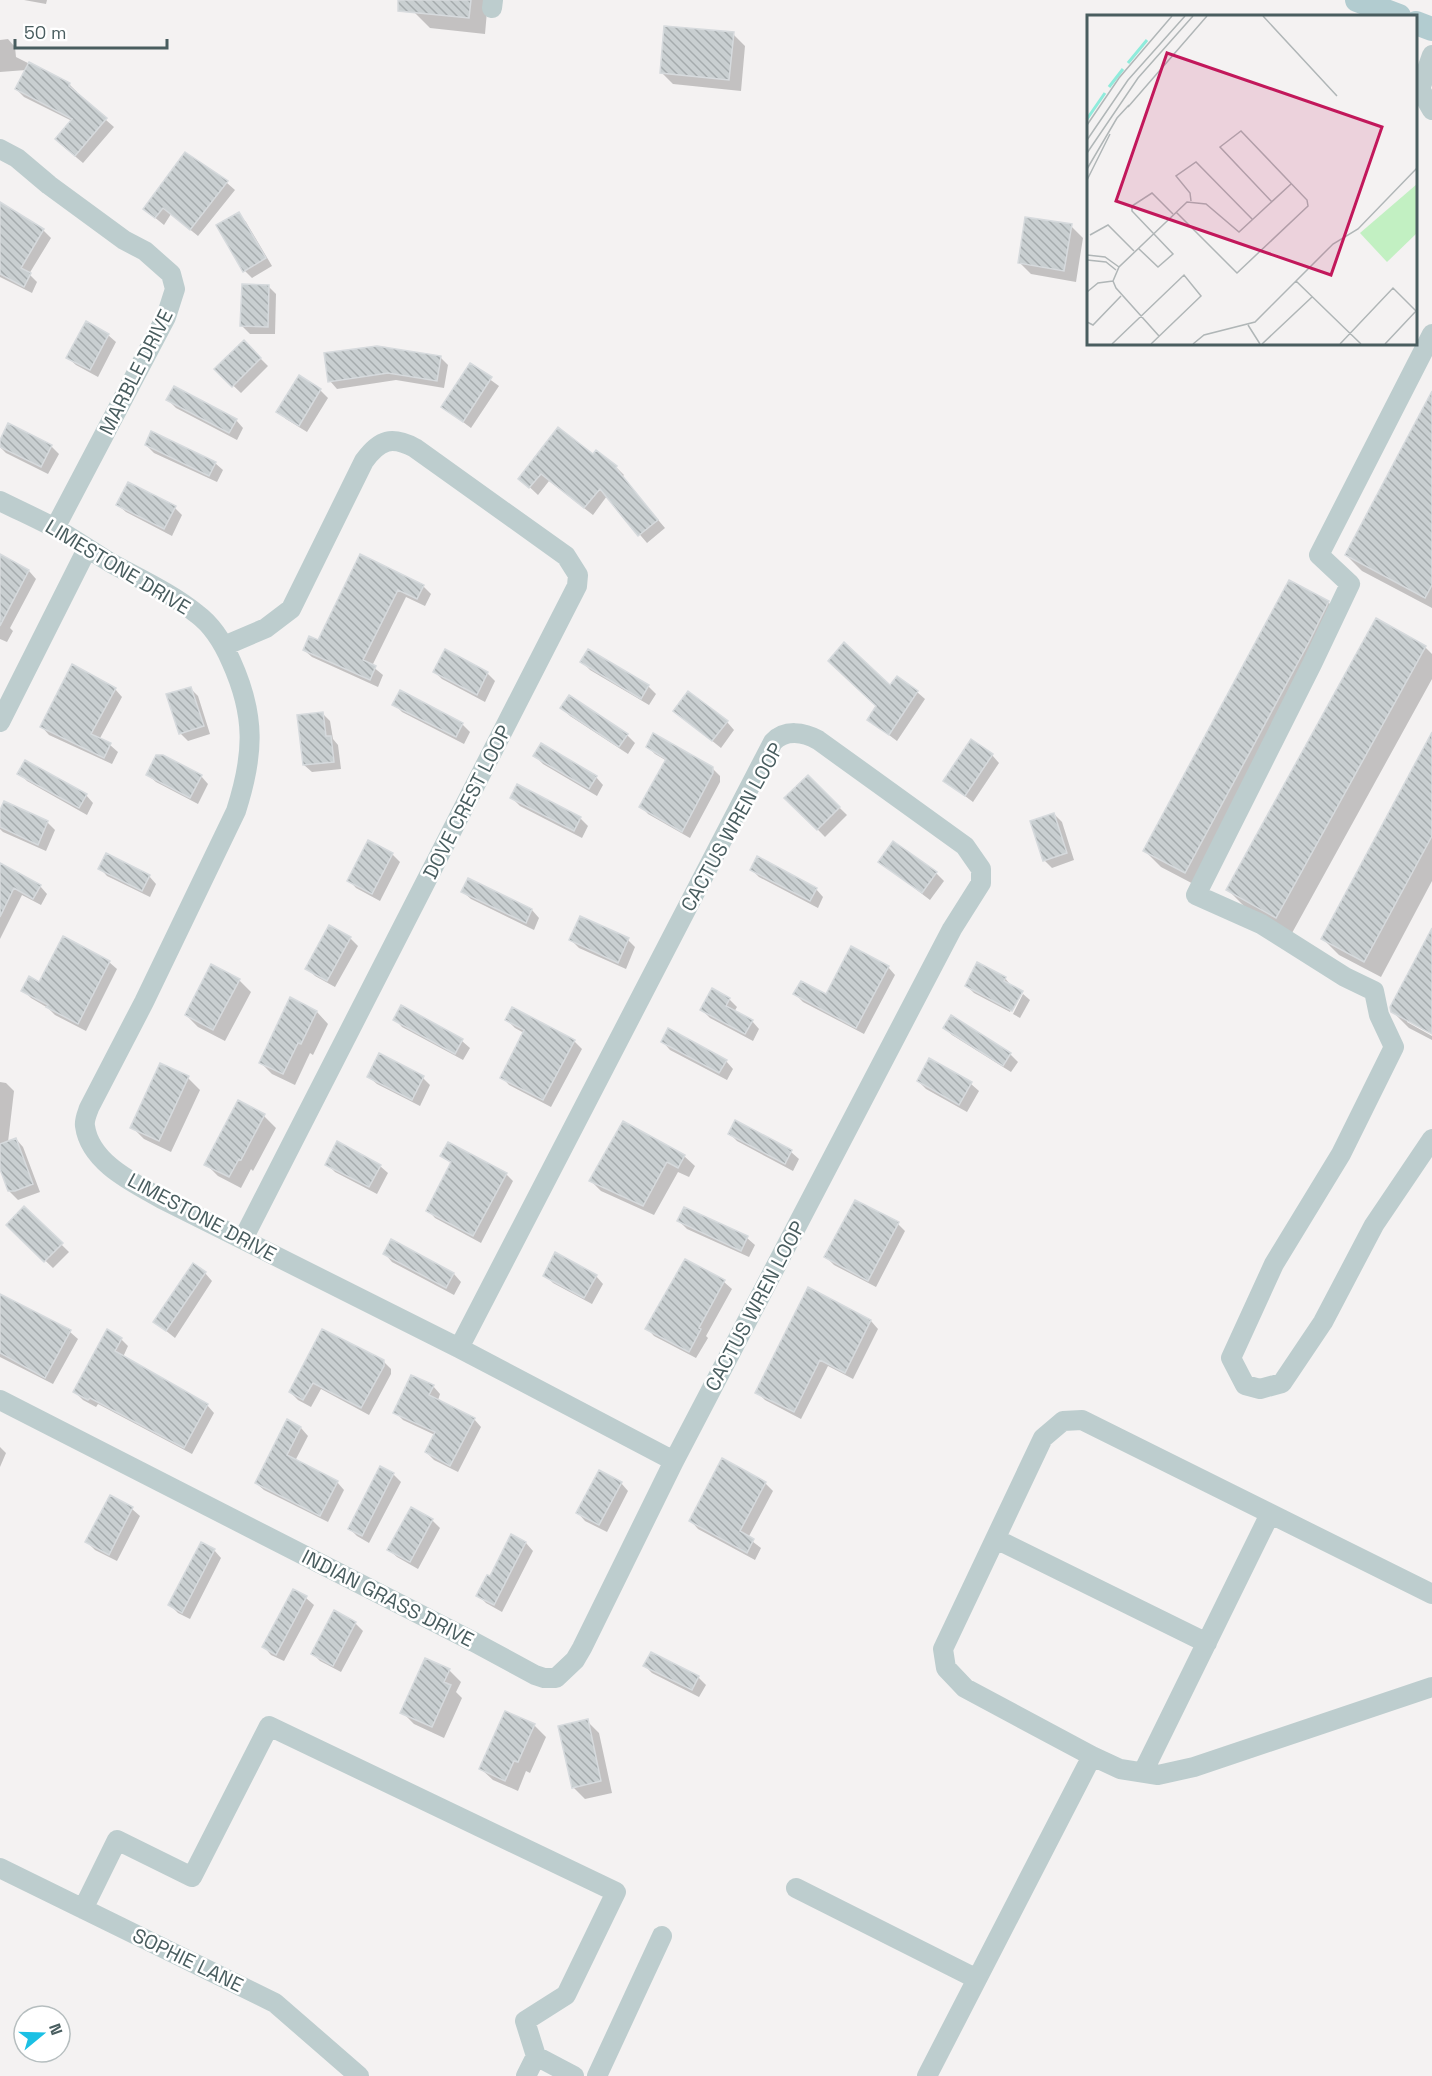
<svg xmlns="http://www.w3.org/2000/svg" width="1432" height="2076" font-family="'Space Grotesk',sans-serif">
<defs>
<pattern id="building-back-hatch" width="6" height="6" patternUnits="userSpaceOnUse" patternTransform="scale(1.5)"><rect width="6" height="6" fill="#c9cfd1"/><path d="M-1 5l2 2M0 0l6 6M5-1l2 2" fill="none" stroke="#a5abad"/></pattern>
</defs>
<rect width="100%" height="100%" fill="#f4f2f2"/>
<path fill="#0003" d="M24 0H47L46 4Z
M416 0H488L485 34 430 28 414 12Z
M733 34 745 46 741 91 673 84 661 72Z
M8 39 15 47 16 57 69 84 77 92 76 94 114 127 83 163 64 147 72 121 24 97 16 89 26 70 0 72V40Z
M185 154 227 183 235 190 198 236 171 214 164 225 153 216Z
M0 204 43 230 51 238 29 274 37 282 32 293 0 277Z
M239 214 246 222 272 266 252 278 245 271Z
M1071 226 1083 238 1076 282 1031 274 1019 262Z
M268 286 276 294 275 334H250L242 326Z
M108 335 116 342 98 377 76 365 68 358Z
M244 342 268 366 241 393 216 369Z
M440 357 448 365 444 388 396 380 337 389 330 381Z
M470 365 499 386 471 428 443 407Z
M320 390 328 398 307 432 286 419 278 412Z
M1432 395V608L1362 571 1346 555Z
M168 400 236 420 243 428 237 440 176 408Z
M0 443 51 446 59 454 48 474 6 453 0 447Z
M146 445 215 463 223 470 217 482 154 453Z
M593 456 616 467 624 475 622 477 665 528 647 543 607 496 593 515 549 481 538 495 520 478Z
M118 505 175 508 182 515 172 536 126 512Z
M0 556 29 571 36 579 10 628 13 631 7 642 0 639Z
M360 556 423 586 431 594 425 606 406 597 372 666 383 675 378 687 312 657 304 650 318 642Z
M1328 602 1344 618 1201 888 1161 867 1145 851Z
M1425 647 1432 654V679L1292 933 1244 906 1228 890Z
M582 662 648 686 656 694 649 705 590 670Z
M435 672 487 673 495 681 485 702 442 679Z
M891 687 917 692 925 699 897 741 869 720Z
M190 688 198 696 210 734 188 741 180 733Z
M115 689 122 697 99 740 110 745 118 752 112 764 49 735 42 727Z
M394 704 462 724 470 732 464 744 402 712Z
M562 708 627 735 635 743 628 754 570 716Z
M675 711 727 722 734 730 721 748Z
M323 714 330 721 333 739 338 745 341 769 312 772 304 765Z
M1432 735V881L1381 977 1339 955 1323 939Z
M648 747 712 768 720 776V782L690 838 648 814 641 806 667 761 655 754Z
M992 755 999 763 973 802 945 781Z
M535 756 596 777 603 785 597 796 543 764Z
M19 773 86 795 93 803 87 815 27 781Z
M148 775 201 776 208 784 198 804 156 782Z
M808 777 847 815 825 837 787 798Z
M512 798 580 818 588 826 582 838 520 806Z
M0 813 47 822 55 830 46 851 3 832 0 829Z
M1054 814 1062 822 1074 860 1052 868 1044 860Z
M392 854 400 862 380 901 356 888 349 880Z
M880 862 936 873 944 881 930 900Z
M0 865 40 886 47 894 41 905 22 895 0 939Z
M100 868 149 876 156 884 150 897 107 876Z
M752 870 816 889 823 897 818 908 759 877Z
M463 892 532 910 539 918 534 930 471 899Z
M1432 932V1033L1407 1019V1022L1432 1036V1040L1409 1028 1392 1011Z
M350 938 358 946 335 987 315 976 307 968Z
M571 940H628L635 947 626 969 579 948Z
M109 962 117 969 86 1031 55 1015 48 1008 31 998 23 990Z
M888 967 895 975 864 1034 803 1002 795 994 826 996Z
M1005 978 1012 987 1022 993H1020L1010 1012 974 993 967 986Z
M239 980 251 992 225 1041 198 1027 186 1015Z
M1023 994 1030 1000 1020 1018 1013 1014Z
M291 999 317 1012 328 1024 313 1055 310 1053 295 1085 272 1074 260 1062Z
M729 999 737 1007 734 1012 752 1021 759 1029 753 1041 710 1018 702 1010Z
M401 1007 462 1041 470 1048 463 1060 402 1027 395 1019Z
M507 1020 574 1041 582 1049 551 1107 509 1085 502 1077 524 1033 515 1028Z
M945 1028 1010 1054 1018 1062 1011 1072 952 1035Z
M663 1042 726 1061 733 1069 727 1080 670 1050Z
M369 1077 423 1078 430 1085 420 1106 377 1084Z
M188 1078 200 1090 171 1152 144 1139 132 1127Z
M918 1081 971 1084 979 1091 967 1112 926 1089Z
M0 1082 6 1083 14 1091 8 1142 16 1139 23 1147 40 1192 18 1200 10 1192 0 1164Z
M264 1116 276 1128 253 1171 251 1169 241 1188 218 1176 206 1164Z
M735 1122 791 1152 799 1159 793 1171 737 1141 729 1133Z
M442 1156 506 1174 513 1181 481 1243 435 1218 428 1210 452 1164Z
M684 1156 695 1166 689 1177 678 1172 654 1215 601 1191 591 1181Z
M327 1164 380 1166 388 1173 377 1194 335 1172Z
M24 1208 69 1252 53 1268 8 1225Z
M679 1221 747 1238 755 1245 749 1257 687 1229Z
M898 1224 905 1231 876 1287 834 1265 826 1257Z
M391 1241 454 1274 461 1282 454 1295 392 1262 385 1254Z
M686 1261 724 1282 732 1289 706 1336 708 1338 696 1358 654 1336 647 1328Z
M205 1273 212 1281 175 1338 155 1322Z
M545 1275 596 1276 603 1284 592 1304 553 1283Z
M809 1289 871 1321 878 1329 853 1379 828 1366 801 1419 765 1400 757 1392Z
M0 1301 70 1332 78 1339 53 1384 0 1357Z
M322 1331 383 1361 391 1369V1374L369 1415 321 1389 311 1407 298 1400 290 1392Z
M121 1339 128 1346 123 1357 207 1405 214 1413 192 1454 98 1404 96 1407 83 1400 75 1392Z
M433 1386 440 1394 438 1400 474 1419 481 1427 458 1472 434 1460 426 1452 435 1435 403 1420 395 1412Z
M301 1428 308 1436 295 1461 337 1482 344 1490 328 1522 264 1490 256 1483Z
M0 1447 6 1453 0 1467Z
M381 1468 393 1474 401 1482 369 1543 357 1536 350 1529Z
M621 1483 628 1491 607 1532 585 1521 578 1513Z
M765 1483 773 1491 748 1538 761 1548 755 1560 698 1529 691 1521Z
M111 1497 132 1509 140 1516 117 1561 95 1550 87 1542Z
M411 1509 432 1520 440 1528 418 1569 397 1557 389 1550Z
M512 1536 526 1543 533 1551 502 1612 486 1603 478 1595 490 1578Z
M214 1550 221 1558 190 1619 178 1613 170 1605Z
M294 1591 306 1598 314 1605 284 1661 271 1655 264 1647Z
M355 1623 363 1631 341 1672 320 1661 313 1654Z
M645 1666 698 1677 706 1685 699 1697 652 1673Z
M449 1670 461 1682 456 1692 462 1698 444 1738 414 1724 402 1712Z
M587 1721 599 1733 612 1793 585 1799 573 1787Z
M534 1725 546 1737 530 1773 526 1771 518 1791 493 1780 481 1769Z"/>
<path fill="url(#building-back-hatch)" stroke="#d6dadd" stroke-width="1.5" d="M398 0H471L469 18 398 11Z
M664 26 734 32 729 80 660 73Z
M29 62 70 83 69 86 107 118 75 156 55 139 72 119 15 89Z
M185 152 228 181 190 230 163 208 155 218 143 209Z
M0 202 44 229 21 268 31 273 24 287 0 274Z
M239 212 266 258 243 272 216 225Z
M1025 217 1072 224 1064 271 1018 263Z
M242 284 269 285 268 327 240 326Z
M86 321 109 334 90 370 66 358Z
M244 340 261 358 232 387 214 369Z
M377 346 441 356 437 381 388 373 328 382 324 353Z
M470 363 492 377 463 422 441 407Z
M299 375 321 389 299 426 276 412Z
M174 386 237 419 229 433 166 400Z
M1432 391V585L1425 598 1345 555Z
M8 423 52 445 41 467 0 447V440Z
M558 427 593 454 596 450 617 466 616 468 658 520 638 536 600 489 584 508 541 474 529 488 518 479Z
M151 431 216 462 209 476 145 445Z
M128 482 176 506 164 529 116 505Z
M0 554 29 570 0 626Z
M360 554 424 585 417 599 398 590 363 660 376 666 370 680 303 650 309 636 318 640Z
M1289 580 1329 601 1309 642 1185 873 1143 851Z
M1376 618 1426 646 1276 918 1226 890Z
M844 642 890 685 897 676 918 691 889 735 867 720 876 706 828 661Z
M445 649 488 672 477 695 433 672Z
M588 649 649 685 641 699 580 662Z
M72 664 116 688 91 734 111 743 104 758 40 727Z
M191 687 204 726 179 734 166 694Z
M400 690 463 723 456 737 392 705Z
M688 691 728 721 712 741 673 711Z
M569 695 628 734 619 747 560 708Z
M323 712 326 736H331L334 762 303 765 297 715Z
M1432 732V836L1364 962 1321 939Z
M653 733 713 767V773L682 832 639 807 666 759 646 747Z
M971 739 993 754 965 796 943 781Z
M541 743 597 776 589 789 533 756Z
M156 755H163L202 775 190 798 146 775Z
M25 760 87 794 79 808 17 774Z
M808 775 840 807 817 830 784 798Z
M517 784 581 817 574 831 510 798Z
M4 801 48 821 38 845 0 827V810Z
M1054 813 1067 853 1043 861 1030 821Z
M368 840 393 853 372 894 347 881Z
M893 841 937 872 922 893 878 862Z
M106 853 150 875 142 891 98 869Z
M757 856 817 888 810 901 750 870Z
M0 863 41 885 33 899 14 888 0 917Z
M468 878 532 909 526 923 461 892Z
M580 916 629 938 618 963 569 940Z
M329 925 351 937 327 981 305 969Z
M1432 928V1034L1391 1012 1390 1007Z
M63 936 110 961 78 1024 46 1007 48 1005 21 991 29 976 39 982Z
M851 946 889 966 856 1028 793 994 801 981 826 994Z
M977 962 1006 977 1004 981 1023 991 1012 1011 965 986Z
M211 964 240 979 213 1030 185 1015Z
M712 988 730 998 726 1006 753 1020 745 1034 700 1010Z
M290 997 317 1011 301 1044 298 1043 283 1074 259 1063Z
M401 1005 463 1039 455 1054 393 1020Z
M512 1007 575 1040 543 1100 500 1078 524 1030 505 1020Z
M951 1015 1011 1053 1003 1066 943 1028Z
M668 1028 727 1060 719 1073 661 1042Z
M379 1053 424 1076 412 1100 367 1077Z
M929 1058 972 1082 959 1105 917 1081Z
M160 1063 189 1076 159 1141 130 1128Z
M238 1100 265 1114 241 1160 239 1159 229 1177 204 1165Z
M735 1120 792 1150 785 1164 728 1134Z
M623 1121 685 1155 678 1168 667 1162 643 1206 589 1181Z
M16 1138 33 1184 15 1191H8L0 1169V1144Z
M337 1141 381 1165 369 1187 325 1165Z
M448 1142 507 1173 473 1236 426 1211 451 1162 440 1156Z
M855 1200 899 1222 868 1281 824 1257Z
M24 1206 63 1243 44 1262 6 1225Z
M684 1207 748 1236 741 1251 677 1221Z
M391 1239 454 1273 446 1288 383 1254Z
M555 1252 597 1275 584 1298 543 1276Z
M685 1259 725 1280 699 1328 701 1329 689 1352 645 1329Z
M193 1263 206 1272 166 1331 153 1322Z
M808 1287 871 1320 845 1373 820 1360 794 1412 755 1393Z
M0 1294 71 1330 45 1378 0 1353Z
M107 1329 122 1338 115 1351 208 1404 184 1448 90 1398 88 1400 73 1392Z
M322 1329 384 1360V1366L361 1408 313 1383 303 1400 289 1392Z
M411 1375 434 1385 429 1395 475 1418 450 1466 425 1452 435 1432 393 1413Z
M287 1419 301 1427 287 1455 338 1481 320 1516 255 1483Z
M722 1458 766 1482 740 1531 754 1539 747 1553 689 1521Z
M380 1466 394 1473 362 1536 348 1529Z
M599 1470 622 1482 599 1525 576 1513Z
M110 1495 133 1507 109 1555 85 1542Z
M411 1507 433 1519 410 1562 387 1550Z
M511 1534 526 1542 494 1605 476 1596 487 1575 490 1576Z
M201 1542 215 1549 182 1613 168 1605Z
M293 1589 307 1596 276 1655 262 1647Z
M334 1610 356 1622 333 1666 311 1654Z
M651 1652 699 1676 692 1690 643 1666Z
M425 1658 450 1669 444 1682 451 1685 432 1727 400 1713Z
M505 1711 535 1724 518 1762 514 1761 505 1781 479 1769Z
M588 1719 601 1781 572 1788 558 1726Z"/>
<g fill="none" stroke-linecap="round" stroke-linejoin="round">
<path stroke="#bdcdce" stroke-width="20" d="M492 8 493 0
M1432 55 1420 89 1432 110
M0 149 17 158 49 185 124 240 145 251 171 274 175 289 166 317 55 528
M1432 334 1319 555 1350 584 1312 664 1196 895 1261 924 1345 977 1374 991 1379 1015 1394 1047 1341 1154 1274 1264 1231 1358 1245 1385 1260 1389 1282 1383 1323 1322 1374 1225 1432 1139
M0 501C18 510 36 518 53 527 73 538 91 551 111 563 140 579 171 593 197 614 212 625 224 645 231 661 256 716 254 755 236 811L144 1002 89 1108C87 1114 84 1120 85 1126 90 1163 134 1183 162 1199L459 1348 674 1461
M224 646 266 628 291 609 364 461C380 439 392 436 415 448L566 556 578 575 577 586 243 1239
M0 722 87 549
M0 1400 474 1642 535 1675 544 1678H556L575 1660 582 1648 674 1461 952 929 981 883V869L965 846 818 740C804 732 785 729 773 742L459 1348
M996 1539 1207 1643
M1092 1756 965 1688 946 1668 943 1649 1043 1438 1063 1421 1082 1420 1432 1594
M1143 1772 1270 1514
M0 1868 275 2003 359 2076
M796 1888 977 1979
M83 1909 117 1840 192 1877 269 1726 616 1892 566 1995 525 2021 536 2056 526 2076
M536 2056 574 2076
M597 2076 662 1936
M927 2076 1092 1756 1120 1769 1158 1775 1194 1767 1432 1687"/>
<path stroke="#b2ccd0" stroke-width="24" d="M1357 0 1399 16
M1416 23 1432 29"/>
</g>
<g text-anchor="middle" stroke-width="5" stroke-linejoin="round" paint-order="stroke">
<g font-size="20" fill="#495d5f" stroke="#fff">
<text transform="translate(136 372) rotate(-63)" y="7">MARBLE DRIVE</text>
<text transform="translate(118 567) rotate(31)" y="7">LIMESTONE DRIVE</text>
<text transform="translate(467 802) rotate(-63)" y="7">DOVE CREST LOOP</text>
<text transform="translate(732 827) rotate(-61)" y="7">CACTUS WREN LOOP</text>
<text transform="translate(202 1217) rotate(28)" y="7">LIMESTONE DRIVE</text>
<text transform="translate(755 1306) rotate(-62)" y="7">CACTUS WREN LOOP</text>
<text transform="translate(388 1598) rotate(27)" y="7">INDIAN GRASS DRIVE</text>
<text transform="translate(188 1960) rotate(26)" y="7">SOPHIE LANE</text>
</g>
</g>
<g transform="translate(1087 15)">
<rect width="330" height="330" fill="#f4f2f2"/>
<path d="M330 169V218L300 247 273 218Z" fill="#c2f0c2"/>
<path fill="none" stroke="#8fecdc" stroke-width="3" d="M41 48 60 25M22 72 36 54M0 104 18 78"/>
<path fill="none" stroke="#b0b6b7" stroke-width="1.5" d="M176 1 250 81M41 92 120 1M0 110 32 63 85 1M0 125 41 65 98 1M0 138 51 63 106 1M0 154 30 103 42 90M0 165 23 119M104 186 103 178 89 161 109 147 166 205M89 197 150 258 221 191 220 185 154 116 133 132 185 187M3 220 21 210 47 236M51 233 71 252 86 239 45 196V191L65 178 86 199M0 240 18 242 32 252M0 245 19 247 29 255M209 266 274 329M0 277 11 268 26 266M0 307 6 310 34 281M161 310 173 329M72 321 29 273 26 266 32 252 100 187 119 189 152 217 204 169M25 329 97 260 114 281 64 329M106 329 117 320 168 307 246 229 271 214 330 153M175 329 225 282M253 329 306 273 329 296 298 329"/>
<path fill="#c2185b" fill-opacity="0.15" stroke="#c2185b" stroke-width="3" d="M80 38 295 112 244 260 29 186Z"/>
<rect width="330" height="330" fill="none" stroke="#495d5f" stroke-width="3"/>
</g>
<g transform="translate(42 2034) rotate(71)"><circle r="28" fill="#ffffff" stroke="#b6bebf" stroke-width="1.5"/>
<path d="M0-4.5L10 22L0 15L-10 22Z" fill="#1bc0e4"/>
<text y="-9" font-size="16" font-weight="bold" text-anchor="middle" fill="#495d5f">N</text>
</g>
<path d="M15 39v9h152v-9" fill="none" stroke="#495d5f" stroke-width="3"/>
<text x="24" y="39" font-size="18" fill="#495d5f" stroke="#ffffff" stroke-width="4.5" paint-order="stroke">50 m</text>
</svg>
